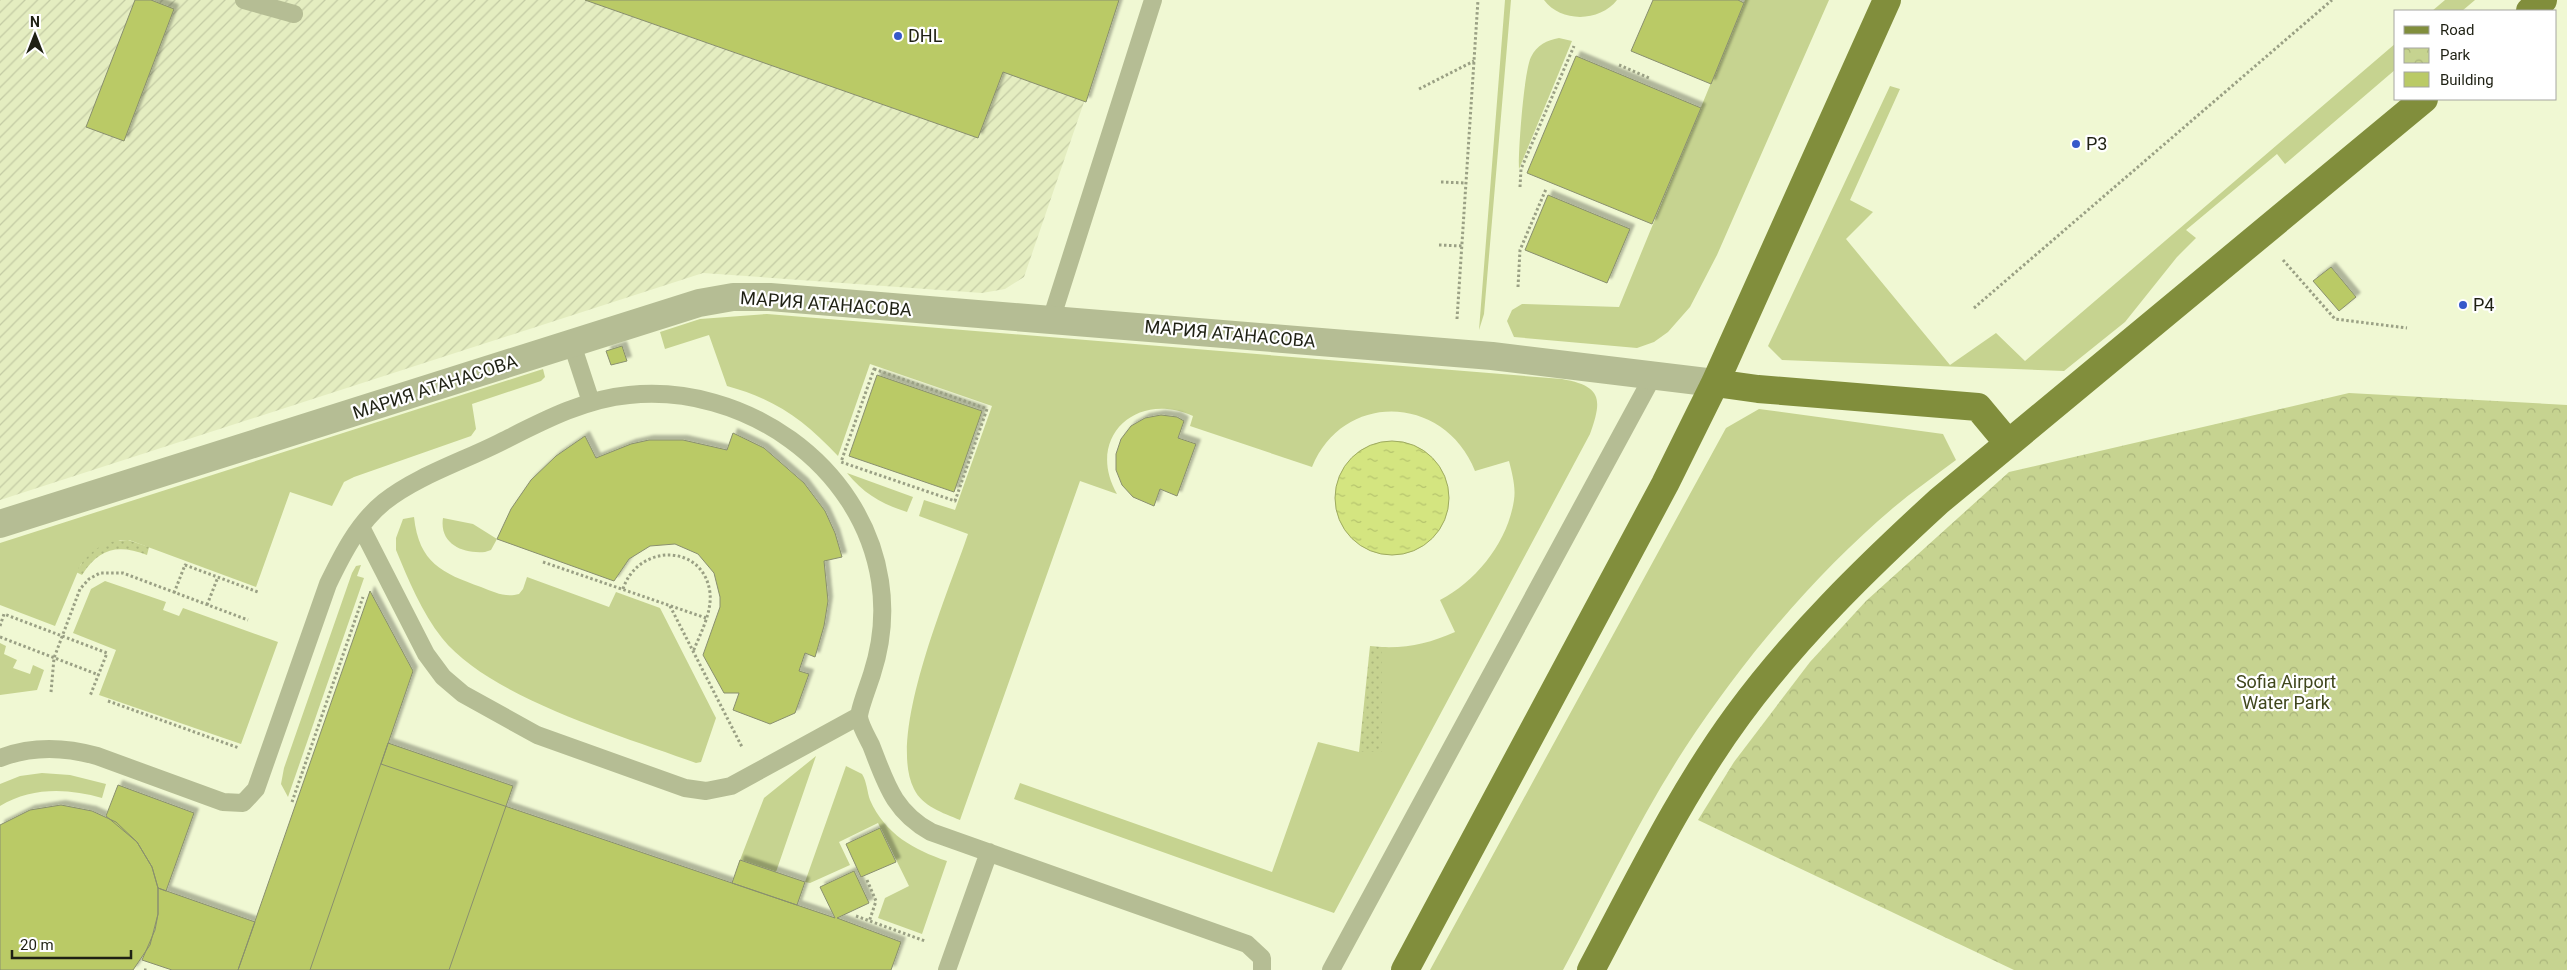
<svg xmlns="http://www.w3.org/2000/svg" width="2567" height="970" font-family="Roboto,sans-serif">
<defs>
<pattern id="industrial-furrows" width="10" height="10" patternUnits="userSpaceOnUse" patternTransform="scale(1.25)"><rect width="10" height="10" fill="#e4edc0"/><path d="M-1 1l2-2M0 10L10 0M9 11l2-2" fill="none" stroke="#c3cba4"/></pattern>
<pattern id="park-crowns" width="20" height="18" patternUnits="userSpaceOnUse" patternTransform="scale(1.25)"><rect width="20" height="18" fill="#c6d390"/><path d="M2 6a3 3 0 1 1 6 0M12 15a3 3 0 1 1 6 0" fill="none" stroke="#aab57b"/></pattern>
<pattern id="garden-dots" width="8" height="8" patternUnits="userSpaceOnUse" patternTransform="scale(1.25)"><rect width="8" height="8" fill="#c6d390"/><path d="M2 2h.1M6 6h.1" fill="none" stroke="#aab57b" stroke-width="1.8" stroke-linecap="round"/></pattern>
<pattern id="water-ripples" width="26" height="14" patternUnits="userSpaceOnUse" patternTransform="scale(1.25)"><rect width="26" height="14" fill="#d4e580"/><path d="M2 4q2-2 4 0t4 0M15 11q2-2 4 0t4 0" fill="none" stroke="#b6c46e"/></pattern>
<filter id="shadow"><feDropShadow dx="4.5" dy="-4.5" stdDeviation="1" flood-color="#0004"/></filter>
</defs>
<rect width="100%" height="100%" fill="#f0f8d3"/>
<path fill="url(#industrial-furrows)" d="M0 0H1119L1024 277 1005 289 982 293 703 273 0 500Z"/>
<path fill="#c6d390" d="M1505 0H1511L1484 314 1479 330Z
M1544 0H1617C1600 22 1561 23 1544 0Z
M1745 0H1829L1717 255 1690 307 1668 332 1654 342 1637 348 1514 337 1507 321 1512 310 1522 304 1619 307Z
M2445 0H2475L2462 11H2432Z
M1559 38 1572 41 1519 169C1518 152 1524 71 1531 57 1537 45 1547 40 1559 38Z
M2396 43V69L2285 164 2277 154 2186 230 2196 238 2177 257 2125 322 2064 371 1782 360 1768 346 1890 86 1900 89 1850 200 1873 212 1846 239 1950 365 1996 333 2025 361Z
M767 314 1562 379C1601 386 1603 398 1590 434L1334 913 1014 799 1020 783 1272 872 1318 742 1359 752 1382 751V647C1410 648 1430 643 1455 632L1440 600C1477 581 1508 541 1514 500 1516 487 1512 473 1509 461L1475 471C1445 395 1344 390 1312 467L1190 426 1193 416C1136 390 1085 438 1117 494L1080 481 960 820C943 813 922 806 914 789 886 735 949 591 968 534L919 516 924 500 955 510 992 406 870 364 838 456C804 420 775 399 727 386L709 335 665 349 660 332 700 319Z
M543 369 545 377 541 381 472 404 476 429 471 436 354 477 344 482 332 506 290 492 256 587 129 540H120L81 564 55 626 0 605V543Z
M1759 409 1943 434 1956 460C1935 476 1913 491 1893 508 1813 576 1743 660 1685 748 1639 819 1603 896 1563 970H1430L1726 428Z
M847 473 913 497 907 512C882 504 864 494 847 473Z
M414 517C419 563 442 573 481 587 494 592 505 598 519 594L523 589 527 577 609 607 616 592 660 608 716 718 701 762 696 763C623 736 490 698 442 638 422 613 408 579 396 550V538L403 519Z
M443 518 473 524 497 539 491 550 485 552C463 554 439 544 443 518Z
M361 565 357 576 364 578 288 797 281 784 284 768 352 573 356 566Z
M105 581 166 602 163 610 179 616 183 608 278 642 241 744 99 695 116 650 73 633 91 589Z
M0 643 6 646 4 654 17 660 13 668 30 674 33 665 44 670 37 690 0 695Z
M816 756 776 872 740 860 764 798Z
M846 766 862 774C867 782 867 792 870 800 885 834 914 850 947 861L922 934 878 918 885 898 909 886 878 823 839 842 850 865 810 883 805 882Z
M42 773 70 775 106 784 102 798C68 788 31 787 0 806V784L20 776Z"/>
<path fill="url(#park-crowns)" d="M2349 393 2567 405V970H2014L1698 820 1734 762 1810 662 1866 601 2009 472Z"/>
<path fill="url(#garden-dots)" d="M128 540 149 547 147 555C118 544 99 548 82 575L76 572C89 551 103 540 128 540Z
M1370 646 1382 647V752H1359Z"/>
<path fill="url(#water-ripples)" stroke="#9eaa60" d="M1335 498a57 57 0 1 1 114 0a57 57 0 1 1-114 0Z"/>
<path fill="#baca66" stroke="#898f6e" filter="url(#shadow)" d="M135 0H151L174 9 124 141 86 127Z
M585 0H1119L1086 102 1003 72 978 138Z
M1653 0H1738L1744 3 1711 84 1631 51Z
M1576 56 1701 108 1652 224 1527 173Z
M1548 195 1630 229 1607 283 1525 250Z
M2331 267 2356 297 2339 311 2313 281Z
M622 346 627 361 611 365 606 351Z
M877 375 982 411 954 492 849 456Z
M1161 415 1177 417 1184 421 1178 438 1196 444 1177 496 1160 489 1154 506 1133 497 1122 485 1116 470V454L1121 439 1131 426 1145 418Z
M733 433 764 448 804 483 825 511 835 533 842 557 824 561 828 601 824 626 815 657 805 653 799 671 809 674 795 713 770 724 733 710 739 693H724L703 655 720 607V597L714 573 698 554 675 544 650 546 629 559 614 581 497 539 511 509 531 480 556 456 585 436 596 458 631 444 649 440H683L727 450Z
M370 591 413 671 381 764 835 918 820 887 854 871 869 903 837 918 901 942 891 970H238Z
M388 743 513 786 449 970H310Z
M118 785 194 813 166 891 158 888 152 867 137 842 106 816Z
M61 805 92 811 116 822 137 842 152 867 158 888V914L150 945 133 970H0V825L30 810Z
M880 828 896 862 861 877 846 844Z
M740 860 805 882 797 905 732 883Z
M158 888 255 922 238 970H172L142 960 155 930 158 914Z"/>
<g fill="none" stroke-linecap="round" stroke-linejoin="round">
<path stroke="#9aa084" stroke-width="3" stroke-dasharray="2.5 2.5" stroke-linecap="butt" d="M1619 65 1649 78
M1419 89 1474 61
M1441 182 1466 183
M1520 187 1521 169 1574 46
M1439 245 1462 246
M2283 260 2335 319 2407 328
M1518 287 1520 250 1546 189
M1974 308 2332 0
M1457 319 1478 0
M874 369 987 409 955 501 841 462Z
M543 562 706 618
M623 589C638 543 704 543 710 593 712 613 700 634 693 652
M174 593 185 565 258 592
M207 605 218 577
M670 606 742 747
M0 626 4 614 107 653 90 696
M0 637 99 675
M51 692 54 658 80 589 89 579 100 573H123L248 620
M108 701 239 748
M292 802 363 597
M867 880 876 901 869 922
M856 916 925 941
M144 970H148"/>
<path stroke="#b5bd94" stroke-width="18" d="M244 0 294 14
M1051 320 1153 0
M572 344 591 402
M361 527 426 654 443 677 463 694 537 735 685 788 706 791 731 786 859 716
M0 758C31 746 65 747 97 756L223 802 243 803 256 789 328 584C342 555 358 523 384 502 417 476 461 462 499 443 539 423 583 399 629 395 743 383 862 464 880 581 885 613 882 643 872 674 869 684 859 709 859 717 860 725 867 737 871 745 886 783 893 811 931 832L1247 944 1262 958V970
M947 970 989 852
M1331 970 1653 376"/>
<path stroke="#b5bd94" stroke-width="28" d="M0 524 699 303 733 297H770L1492 356 1715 383"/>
<path stroke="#818e3c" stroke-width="28" d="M2530 11 2543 0
M1715 383 1758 389 1978 407 2008 443
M1405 970 1665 484 1715 383 1887 0
M1591 970C1637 884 1680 794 1738 715 1796 636 1867 567 1939 501L2424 99"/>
</g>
<g fill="#3659ca" stroke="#fff" stroke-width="2">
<circle cx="898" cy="36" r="5"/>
<circle cx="2076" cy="144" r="5"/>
<circle cx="2463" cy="305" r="5"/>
</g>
<g text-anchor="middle" stroke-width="4.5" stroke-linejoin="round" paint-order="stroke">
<g font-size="18" fill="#1f2114" stroke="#fff" text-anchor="start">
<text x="908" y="42">DHL</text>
<text x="2086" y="150">P3</text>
<text x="2473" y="311">P4</text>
</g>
<g font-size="18" fill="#1f2114" stroke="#fff">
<text transform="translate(826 304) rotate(4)" y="6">МАРИЯ АТАНАСОВА</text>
<text transform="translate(1230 334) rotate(5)" y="6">МАРИЯ АТАНАСОВА</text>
<text transform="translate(435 387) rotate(-18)" y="6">МАРИЯ АТАНАСОВА</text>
</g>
<g font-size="18" fill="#40471d" stroke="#fff">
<text x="2286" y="688">Sofia Airport<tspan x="2286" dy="21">Water Park</tspan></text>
</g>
</g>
<rect x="2394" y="10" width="162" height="90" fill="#ffffff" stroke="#a5a6a1"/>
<rect x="2404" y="26" width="25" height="8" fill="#818e3c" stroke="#a5a6a1"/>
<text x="2440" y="35" font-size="15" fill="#1f2114">Road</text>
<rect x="2404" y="48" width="25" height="15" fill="url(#park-crowns)" stroke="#a5a6a1"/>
<text x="2440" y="60" font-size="15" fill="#1f2114">Park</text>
<rect x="2404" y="72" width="25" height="15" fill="#baca66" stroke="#a5a6a1"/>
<text x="2440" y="85" font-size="15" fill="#1f2114">Building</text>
<g transform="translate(35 35)" stroke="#ffffff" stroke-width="4" paint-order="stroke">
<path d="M0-4L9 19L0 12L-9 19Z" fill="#1f2114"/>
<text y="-8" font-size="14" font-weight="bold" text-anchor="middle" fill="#1f2114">N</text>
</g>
<path d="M12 950v8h119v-8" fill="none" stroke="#1f2114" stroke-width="2.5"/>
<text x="20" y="950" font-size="15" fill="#1f2114" stroke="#ffffff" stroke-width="4" paint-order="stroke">20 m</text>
</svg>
